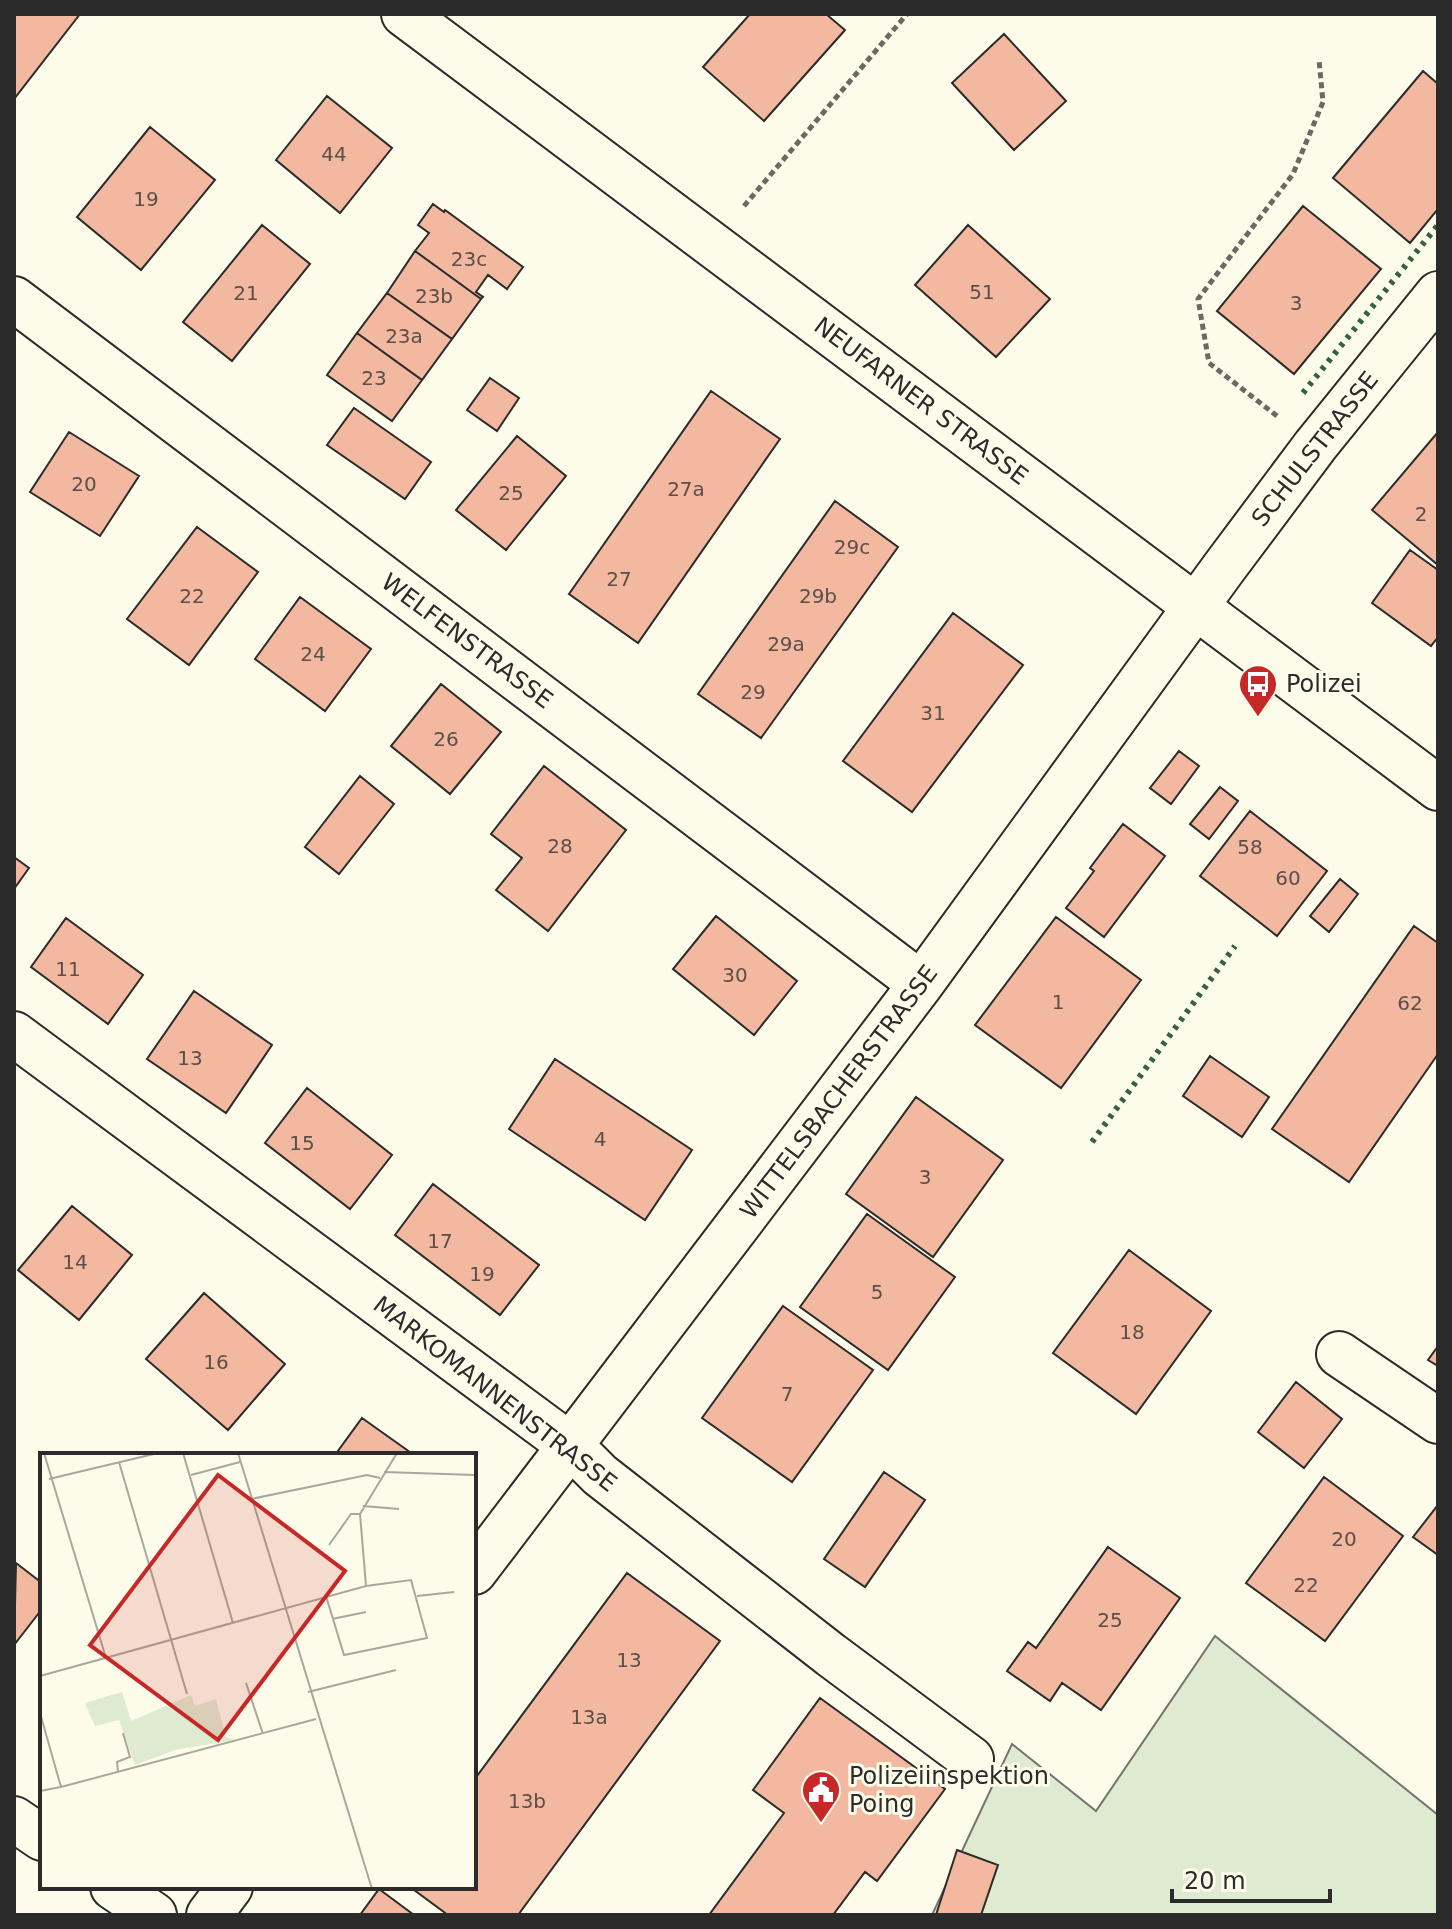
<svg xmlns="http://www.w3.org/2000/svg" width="1452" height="1929" font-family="'DejaVu Sans',sans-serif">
<rect width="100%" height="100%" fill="#fdfbea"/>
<path fill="#deebd1" stroke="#74746e" stroke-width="2" d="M1215 1636 1438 1815V1915H932L1012 1744 1096 1811Z"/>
<path fill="#f2b8a0" stroke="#2b2b2b" stroke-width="2" d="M14 14H80L14 99Z
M750 14H826L845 30 764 121 703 67Z
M1004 34 1066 101 1014 150 952 83Z
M1423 71 1438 84V209L1410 243 1333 178Z
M327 96 392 148 340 213 276 160Z
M150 127 215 180 141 270 77 217Z
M433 204 444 212 445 210 523 267 507 289 488 275 476 292 483 297 481 299 415 251 429 233 418 225Z
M1303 206 1381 269 1294 374 1217 311Z
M262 225 310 264 232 361 183 322Z
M968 225 1050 299 996 357 915 285Z
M415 251 481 299 452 339 387 293Z
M387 293 452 339 422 380 357 333Z
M357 333 422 380 392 421 327 375Z
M490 378 519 398 497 431 467 410Z
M711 391 780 439 638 643 569 594Z
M354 408 431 462 405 499 327 445Z
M69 432 139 476 100 536 30 492Z
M1438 432V565L1372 510Z
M517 436 566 476 506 550 456 510Z
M835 501 898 547 761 738 698 694Z
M197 527 258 572 189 665 127 619Z
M1410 550 1438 570V637L1431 646 1372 603Z
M300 597 371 649 325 711 255 659Z
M953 613 1023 665 912 812 843 761Z
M441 684 501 732 450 794 391 746Z
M1179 751 1199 766 1171 804 1150 788Z
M544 766 626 830 548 931 496 890 522 858 491 834Z
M360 776 394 804 339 874 305 847Z
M1220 787 1238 801 1209 839 1190 824Z
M1250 811 1327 871 1277 936 1200 876Z
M1123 824 1165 856 1104 937 1066 908 1094 871 1090 868Z
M14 857 29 868 14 889Z
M1340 879 1358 894 1329 932 1310 916Z
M716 916 797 981 754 1035 673 969Z
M1056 917 1141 980 1061 1088 975 1025Z
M66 918 143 975 108 1024 31 967Z
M1414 926 1438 943V1054L1349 1182 1272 1129Z
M194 991 272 1045 226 1113 147 1059Z
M1210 1056 1269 1097 1242 1137 1183 1096Z
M555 1059 692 1150 645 1220 509 1129Z
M307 1088 392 1155 350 1209 265 1143Z
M916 1097 1003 1160 933 1257 846 1194Z
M433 1184 539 1265 500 1315 395 1235Z
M72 1206 132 1255 79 1320 18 1270Z
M867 1214 955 1277 888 1370 800 1307Z
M1129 1250 1211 1311 1136 1414 1053 1353Z
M204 1293 285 1364 228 1430 146 1359Z
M783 1306 873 1370 792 1482 702 1418Z
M1438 1346V1366L1428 1360Z
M1296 1382 1342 1419 1304 1468 1258 1432Z
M362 1418 414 1455H335Z
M884 1472 925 1500 865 1587 824 1559Z
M1324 1477 1403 1536 1325 1641 1246 1583Z
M1438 1505V1555L1413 1537Z
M1108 1547 1180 1598 1101 1710 1062 1683 1050 1701 1007 1671 1028 1642 1036 1648Z
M16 1563 42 1583V1609L14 1645Z
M627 1573 720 1641 518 1915H448L410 1887H474V1780Z
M820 1698 945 1789 877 1881 865 1872 833 1915H709L784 1813 753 1790Z
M957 1850 998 1865 981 1915H936Z
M379 1889 414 1915H360Z"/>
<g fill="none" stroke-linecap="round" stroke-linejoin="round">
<g stroke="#2b2b2b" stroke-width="48">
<path id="minor" d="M404 14 1438 788
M14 299 921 984
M14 1034 571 1446 600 1475 831 1655 971 1759
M1339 1354 1438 1421
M474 1572 921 984 1223 569 1315 446 1438 294
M14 1819 42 1838
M113 1887 154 1915
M209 1915 230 1887"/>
</g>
<path stroke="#6a6964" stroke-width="5" stroke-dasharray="6 4" stroke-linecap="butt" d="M744 206 907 14
M1277 416 1209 363 1198 299 1293 174 1323 102 1319 60"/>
<use href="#minor" stroke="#fdfbea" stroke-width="44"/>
<path stroke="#34623c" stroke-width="6" stroke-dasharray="4 6" stroke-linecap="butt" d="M1303 393 1438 225
M1092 1142 1235 946"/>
</g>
<defs>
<g id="bus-pin" transform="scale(2)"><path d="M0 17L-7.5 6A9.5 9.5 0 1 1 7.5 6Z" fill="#c62828" stroke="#fdfbea"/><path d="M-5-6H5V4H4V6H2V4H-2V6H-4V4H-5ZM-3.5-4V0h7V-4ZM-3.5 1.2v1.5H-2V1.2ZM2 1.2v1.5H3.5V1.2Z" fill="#fff"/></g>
<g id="civic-pin" transform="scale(2)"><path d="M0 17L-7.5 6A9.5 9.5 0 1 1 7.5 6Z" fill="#c62828" stroke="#fdfbea"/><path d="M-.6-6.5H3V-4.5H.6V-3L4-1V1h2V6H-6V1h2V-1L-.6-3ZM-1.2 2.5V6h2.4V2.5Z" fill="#fff"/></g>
</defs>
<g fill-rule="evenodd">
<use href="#bus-pin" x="1258" y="684"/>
<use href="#civic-pin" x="821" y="1790"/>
</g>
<g text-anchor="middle" stroke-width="6" stroke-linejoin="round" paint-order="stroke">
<g font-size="20" fill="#5d4e48">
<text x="334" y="161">44</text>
<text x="146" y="206">19</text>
<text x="469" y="266">23c</text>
<text x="982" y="299">51</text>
<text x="246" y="300">21</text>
<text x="434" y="303">23b</text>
<text x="1296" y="310">3</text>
<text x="404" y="343">23a</text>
<text x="374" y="385">23</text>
<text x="84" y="491">20</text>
<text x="686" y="496">27a</text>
<text x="511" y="500">25</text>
<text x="1421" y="521">2</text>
<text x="852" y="554">29c</text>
<text x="619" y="586">27</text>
<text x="192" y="603">22</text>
<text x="818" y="603">29b</text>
<text x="786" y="651">29a</text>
<text x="313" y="661">24</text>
<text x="753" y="699">29</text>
<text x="933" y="720">31</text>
<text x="446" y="746">26</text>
<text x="560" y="853">28</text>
<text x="1250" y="854">58</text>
<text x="1288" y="885">60</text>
<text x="68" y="976">11</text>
<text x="735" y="982">30</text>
<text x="1058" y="1009">1</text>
<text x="1410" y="1010">62</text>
<text x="190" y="1065">13</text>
<text x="600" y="1146">4</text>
<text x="302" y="1150">15</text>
<text x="925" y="1184">3</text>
<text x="440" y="1248">17</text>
<text x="75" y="1269">14</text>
<text x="482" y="1281">19</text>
<text x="877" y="1299">5</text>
<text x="1132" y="1339">18</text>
<text x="216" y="1369">16</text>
<text x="787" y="1401">7</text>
<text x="1344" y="1546">20</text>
<text x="1306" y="1592">22</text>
<text x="1110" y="1627">25</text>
<text x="629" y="1667">13</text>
<text x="589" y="1724">13a</text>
<text x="527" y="1808">13b</text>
</g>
<g font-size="24" fill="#2b2b2b" stroke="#fdfbea">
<text transform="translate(921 401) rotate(37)" y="8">NEUFARNER STRASSE</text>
<text transform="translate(1315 449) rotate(-52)" y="8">SCHULSTRASSE</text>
<text transform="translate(467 641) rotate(37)" y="8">WELFENSTRASSE</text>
<text transform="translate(839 1092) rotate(-53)" y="8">WITTELSBACHERSTRASSE</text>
<text transform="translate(495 1394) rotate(38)" y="8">MARKOMANNENSTRASSE</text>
</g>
<g font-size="24" fill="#2b2b2b" stroke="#fdfbea" text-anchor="start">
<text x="1286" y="692">Polizei</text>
<text x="849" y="1784">Polizeiinspektion<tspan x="849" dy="28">Poing</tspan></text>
</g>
</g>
<g transform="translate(40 1453)">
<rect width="436" height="436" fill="#fdfbea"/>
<path d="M82 239 91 268 151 242 155 253 176 246 186 284 195 287 135 297 95 312 79 267 55 273 45 250Z" fill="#deebd1"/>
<path fill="none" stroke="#a9a89e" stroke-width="2" d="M4 0 66 205M143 0 193 170M198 0 332 436M79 9 147 241M344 19 435 22M151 22 200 9M9 26 118 0M211 46 327 22 340 25M323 53 359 56M289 92 311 61H320M286 143 304 202 387 185 371 127 326 133M377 143 414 139M292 166 326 159M0 223 326 133 320 61 357 0M206 230 223 281M268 239 356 217M0 260 21 334 0 338M78 319 77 309 90 304 83 280M21 334 276 266"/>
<path fill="#c62828" fill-opacity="0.15" stroke="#c62828" stroke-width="4" d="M178 22 305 118 178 287 50 192Z"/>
<rect width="436" height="436" fill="none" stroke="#2b2b2b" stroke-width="4"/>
</g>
<rect width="1452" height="1929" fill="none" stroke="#2b2b2b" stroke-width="32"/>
<path d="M1172 1889v12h158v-12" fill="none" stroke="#2b2b2b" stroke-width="4"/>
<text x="1184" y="1889" font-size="24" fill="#2b2b2b" stroke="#fdfbea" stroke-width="6" paint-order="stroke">20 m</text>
</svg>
